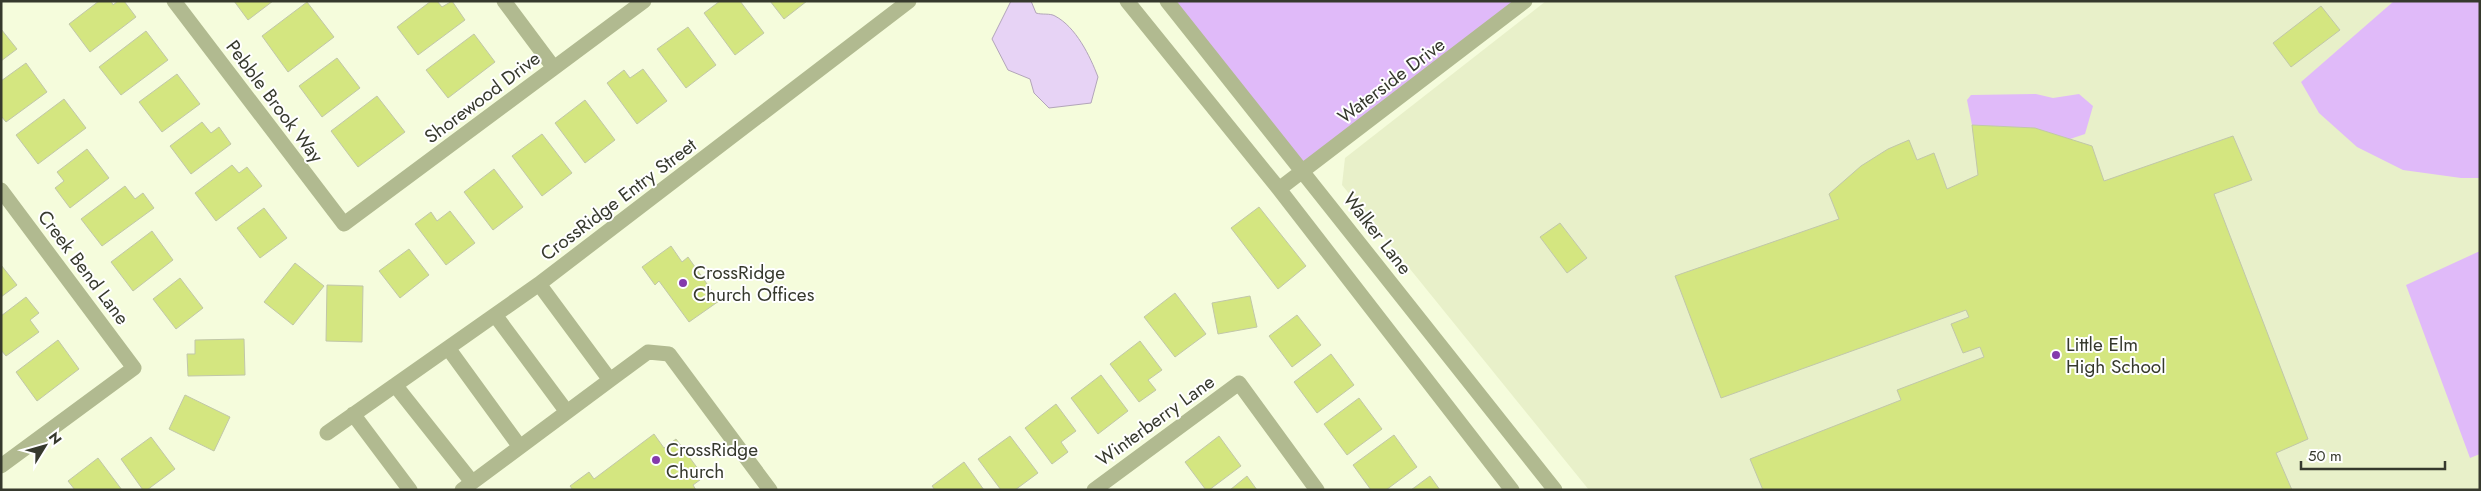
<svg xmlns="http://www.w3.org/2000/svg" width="2481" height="491" font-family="Jost,sans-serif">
<rect width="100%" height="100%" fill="#f5fcdc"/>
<path fill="#e8f0c9" d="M1546 1H2480V490H1589L1342 185 1345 158Z"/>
<path fill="#e0baf9" d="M1171 1H1519L1304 171Z
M2394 1H2480V178H2461L2403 170 2357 147 2319 113 2301 82Z
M2036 94 2053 98 2079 94 2093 106 2085 134 2070 139 2035 128 1972 125 1967 100 1971 95Z
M2480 251V454L2470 458 2406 285Z"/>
<path fill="#e7d3f5" stroke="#b2a5b9" d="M1011 1H1031L1036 13C1042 15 1050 13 1055 16 1076 27 1090 56 1098 77L1091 103 1049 108 1034 93 1030 79 1008 70 992 39Z"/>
<path fill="#d4e680" stroke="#c1c7a9" d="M99 1H111L113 5 118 1H124L136 17 90 52 69 24Z
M234 1H273L248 20Z
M431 1H437L442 7 452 1 465 20 418 55 397 27Z
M720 1H740L764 33 735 55 704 13Z
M770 1H807L784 19Z
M307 2 334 37 288 72 262 36Z
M2321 6 2340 30 2291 67 2273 43Z
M688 27 716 65 686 88 657 49Z
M1 29 17 49 1 61Z
M146 31 168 60 121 95 99 67Z
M474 34 495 62 448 98 426 70Z
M337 58 360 88 322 117 299 86Z
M26 63 47 92 6 122 1 116V81Z
M643 69 667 101 637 124 607 83 624 70 630 78Z
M177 74 200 104 162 132 139 102Z
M377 96 405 132 358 167 331 131Z
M64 99 86 128 38 164 16 135Z
M585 100 615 140 585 163 555 123Z
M202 122 211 133 219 127 231 144 191 174 170 146Z
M1972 125 2035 128 2092 146 2104 181 2233 136 2252 180 2214 194 2308 439 2276 453 2292 490H1763L1750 459 1901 400 1897 390 1984 357 1980 347 1963 353 1951 324 1969 317 1966 310 1721 398 1675 276 1839 219 1829 194 1861 166 1888 149 1909 140 1917 160 1934 153 1947 189 1978 175Z
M542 134 572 173 542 196 512 156Z
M87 149 109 178 70 208 55 188 64 181 57 172Z
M232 165 239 173 247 167 262 186 216 221 195 193Z
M494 169 523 207 493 230 464 192Z
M125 186 135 199 143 193 154 208 102 246 81 219Z
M1259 207 1306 266 1278 289 1231 228Z
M264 208 287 238 260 258 237 228Z
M450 211 475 243 446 265 415 224 431 212 437 221Z
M1560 223 1587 258 1567 273 1540 237Z
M152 231 173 260 133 291 111 262Z
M671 246 682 262 688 257 719 301 689 322 659 281 655 285 642 267Z
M409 249 429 275 400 298 379 271Z
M295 263 324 286 293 325 264 302Z
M1 265 17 285 1 297Z
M180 278 203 308 176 329 153 299Z
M327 285 363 286 362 342 326 341Z
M1175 293 1206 334 1175 357 1144 317Z
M1250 296 1257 327 1218 334 1212 303Z
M26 297 39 313 30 320 39 332 6 356 1 350V316Z
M1297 315 1321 345 1292 367 1269 336Z
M244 339 245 375 188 376 187 354H195V340Z
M58 340 79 369 37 401 16 372Z
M1140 341 1162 370 1148 380 1156 390 1139 402 1110 364Z
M1331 354 1354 385 1317 413 1294 382Z
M1101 375 1128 411 1098 434 1071 398Z
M185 395 230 417 214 451 169 429Z
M1359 398 1382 429 1347 455 1324 424Z
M1056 404 1076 431 1061 442 1068 452 1052 464 1025 428Z
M654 434 664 448 676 439 704 477 693 485 696 490H573L570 486 589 472 594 479Z
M1394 435 1417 467 1386 490H1371L1353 465Z
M1010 436 1038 473 1015 490H1001L978 459Z
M1219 436 1241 466 1209 490H1206L1185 462Z
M151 437 175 469 147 490H143L121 459Z
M98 458 122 490H75L68 481Z
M964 462 984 490H935L932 486Z
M1247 476 1257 490H1230Z
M1430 476 1440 490H1411Z"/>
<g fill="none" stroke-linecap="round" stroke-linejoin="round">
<path stroke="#b1ba90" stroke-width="15" d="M174 1 344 224 644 1
M504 1 554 68
M1127 1 1279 189 1512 490
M1167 1 1555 490
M1279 189 1525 1
M1 190 134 368 1 466
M495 315 567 412
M448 348 520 447
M395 385 472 482
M353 414 410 490
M327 433 539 284
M462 490 610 380
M770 490 669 354 648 352 610 380 539 284 909 1
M1094 490 1239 383 1317 490"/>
</g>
<g fill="#843aac" stroke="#fff" stroke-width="2">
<circle cx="683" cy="283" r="5"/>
<circle cx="2056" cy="355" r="5"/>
<circle cx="656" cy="460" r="5"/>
</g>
<g text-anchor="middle" stroke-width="4" stroke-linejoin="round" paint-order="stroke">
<g font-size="19" fill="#36392d" stroke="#fff">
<text transform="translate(1391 80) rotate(-37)" y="7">Waterside Drive</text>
<text transform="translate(482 97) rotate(-37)" y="7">Shorewood Drive</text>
<text transform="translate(275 101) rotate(53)" y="7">Pebble Brook Way</text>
<text transform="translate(618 199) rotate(-37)" y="7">CrossRidge Entry Street</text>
<text transform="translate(1378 233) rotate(52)" y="7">Walker Lane</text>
<text transform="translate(84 267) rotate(53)" y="7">Creek Bend Lane</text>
<text transform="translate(1155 420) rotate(-36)" y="7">Winterberry Lane</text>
</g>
<g font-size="19" fill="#36392d" stroke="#fff" text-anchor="start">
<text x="693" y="279">CrossRidge<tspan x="693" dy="22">Church Offices</tspan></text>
<text x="2066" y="351">Little Elm<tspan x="2066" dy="22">High School</tspan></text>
<text x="666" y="456">CrossRidge<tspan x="666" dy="22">Church</tspan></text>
</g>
</g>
<rect width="2481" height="491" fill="none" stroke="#36392d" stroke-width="5"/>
<g transform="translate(45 446) rotate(53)" stroke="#ffffff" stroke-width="4" paint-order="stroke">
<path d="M0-4L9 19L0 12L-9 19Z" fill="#36392d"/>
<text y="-8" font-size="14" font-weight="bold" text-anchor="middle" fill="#36392d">N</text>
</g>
<path d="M2301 461v8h144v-8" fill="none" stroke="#36392d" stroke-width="2.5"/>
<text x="2308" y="461" font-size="15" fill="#36392d" stroke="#ffffff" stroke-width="4" paint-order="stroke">50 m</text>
</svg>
